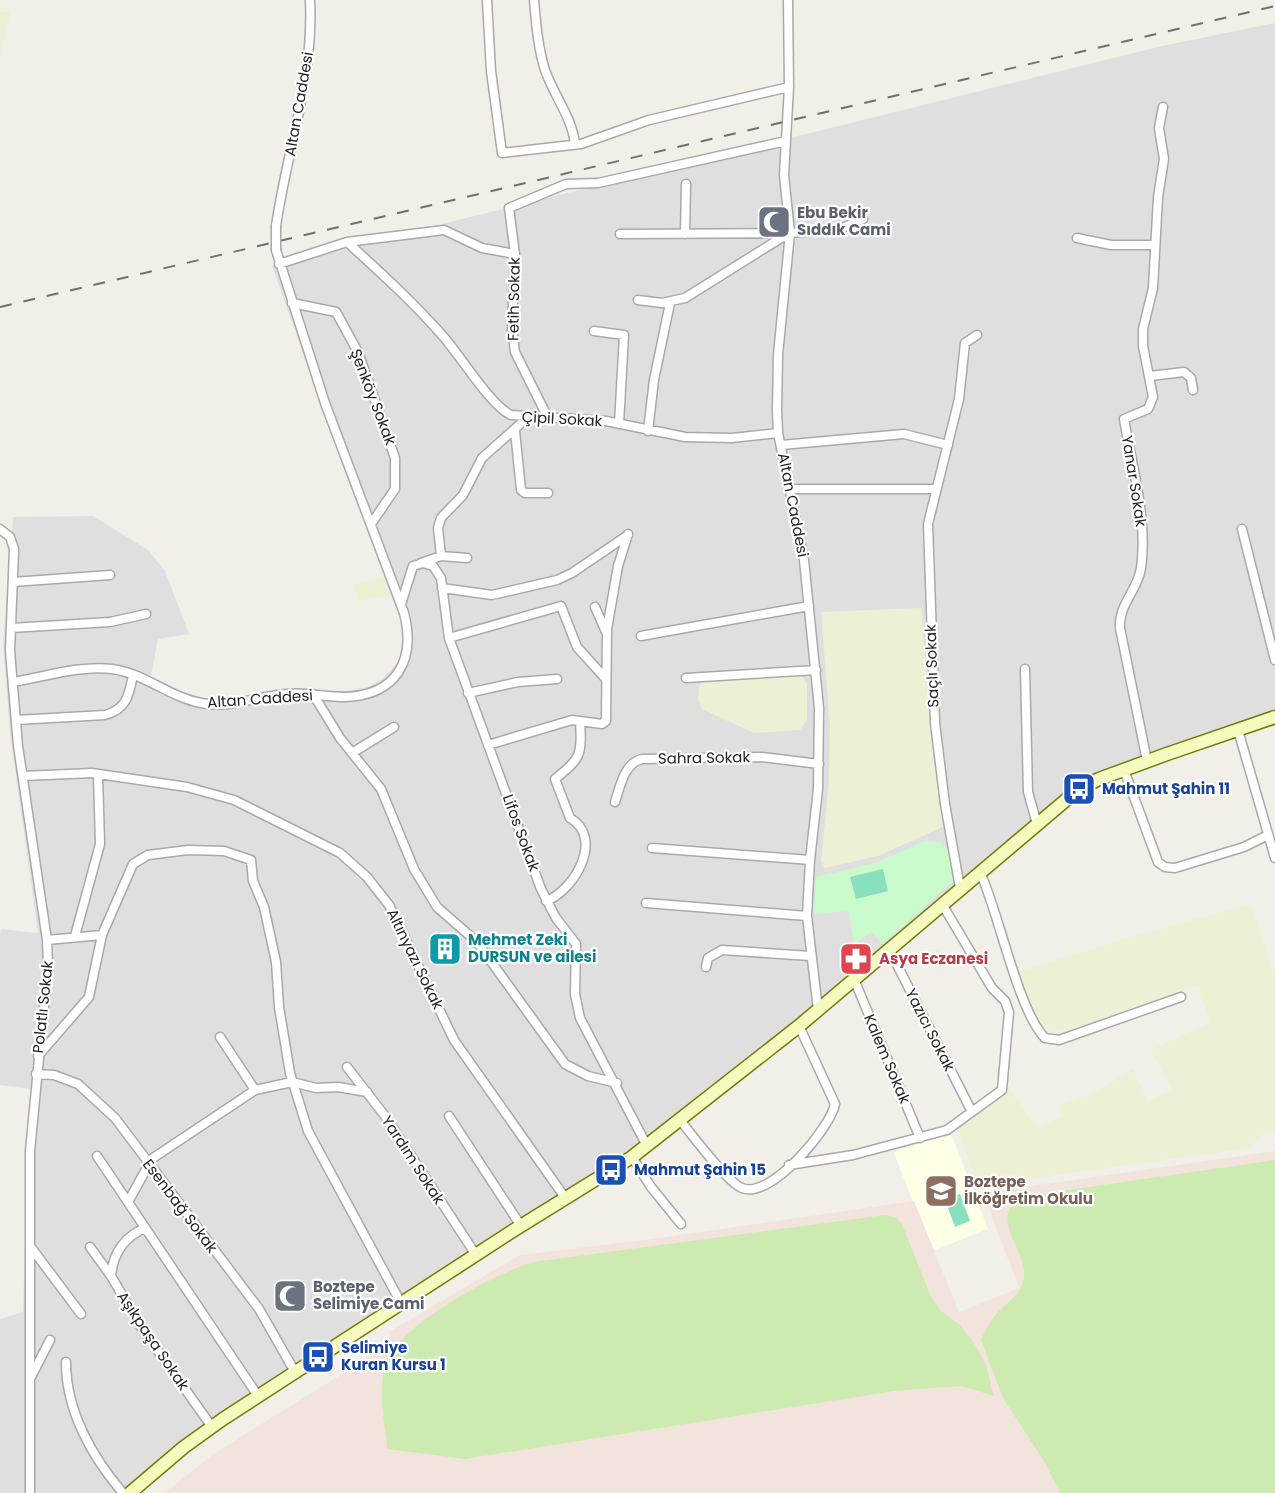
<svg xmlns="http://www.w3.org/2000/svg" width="1275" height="1493" font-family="Poppins,sans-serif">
<rect width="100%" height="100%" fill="#f2efe9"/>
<path fill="#e0dfdf" d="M1275 23V712L1095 779 689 1115 428 1280 129 1493H0V1319L23 1312 30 1089 0 1085V934L1 929 38 933 10 732 3 644 13 517 93 516 148 550 165 571 189 634 158 639 151 676 181 692 202 699 217 700 285 690 346 691 368 687 382 679 398 662 403 646 401 621 387 576 354 495 272 266 1162 46Z"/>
<path fill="#ffffe5" d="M950 1131 988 1229 932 1251 894 1153Z"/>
<path fill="#f3e3dd" d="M1275 1151V1493H165L213 1454 381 1350 391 1348 389 1332 520 1255 659 1238 914 1201 959 1312 1019 1288 983 1193Z"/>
<path fill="#eef0d5" d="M11 11 0 58V12Z
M387 576 391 595 358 602 354 584Z
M921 608 933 755 945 826 878 856 825 868 821 861 829 781 830 725 821 612Z
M800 674 807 683V720L800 730 754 733 702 709 698 700 699 687 702 681Z
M1251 904 1275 976V1131L1264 1133 1249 1148 978 1186 955 1121 983 1098 1006 1085 1038 1128 1062 1116 1058 1106 1096 1091 1133 1069 1148 1101 1173 1090 1150 1050 1211 1022 1200 995 1199 985 1065 1031 1051 1032 1040 1025 1035 1018 1018 972 1130 937Z"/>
<path fill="#cdebb0" d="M1275 1160V1493H1060L1044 1461 1003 1398 981 1340C985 1330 991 1320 998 1312 1009 1300 1023 1294 1024 1276 1026 1251 998 1230 1011 1205L1026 1196Z
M885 1215 895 1217 902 1224 931 1297 941 1311 960 1325 973 1341 986 1365 994 1396 962 1386 894 1391 465 1459 387 1449C385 1424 378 1392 385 1366 396 1326 494 1274 533 1262Z"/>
<path fill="#c8facc" d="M925 841 939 842 949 850 955 879 883 944 871 932 854 945 849 911 814 914 816 877 875 863Z"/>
<path fill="#88e0be" d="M883 869 888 891 856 899 850 877Z
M960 1194 970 1221 955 1227 945 1200Z"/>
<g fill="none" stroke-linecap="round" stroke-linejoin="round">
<g stroke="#a9a9a9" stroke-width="11">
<path id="street" d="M487 0 491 71 502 153 581 144 649 120 789 87
M534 0C536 23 538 48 545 70 554 96 572 117 575 144
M788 0 789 87 784 175 790 233 778 355 777 410 778 433 804 560 819 708 818 789 810 860 807 916 818 1010
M276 226C287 150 314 78 310 0
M620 234 790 233 840 229 863 219
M685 234 686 184
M1077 238 1111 245H1154
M347 242C380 272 413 302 442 335 460 355 490 405 511 415L606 421 685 437 732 438 778 433
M279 264 347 242 444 230 482 248 515 254
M638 300 662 303 685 298 789 233
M292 303 336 312 358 352 395 458V489L371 524
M594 331 624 335 619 424
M1150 376 1184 372 1191 378 1193 390
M548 418 515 352 512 329 515 254 509 208 566 184 598 183 786 141
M515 431 521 490 525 493H548
M648 431 654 380 670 303
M781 445 904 434 948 445
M790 489H936
M0 529 10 537 14 549 10 651 18 746 47 940 48 965 30 1151V1493
M1242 529 1275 660
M441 556 438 528 441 518 463 495 482 458 527 418
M421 563 441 556 467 558
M13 582 110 575
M442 588 492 595 557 580 572 573 628 535
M401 604 413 566 423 563 433 566 441 578 449 638 541 889 556 918 576 944 575 994 580 1018 647 1146
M595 607 607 634
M11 628 110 622 146 614
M641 636 809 606
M449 638 561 606 577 647 605 678
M1025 669 1028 792 1037 824
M686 678 816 670
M13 682C44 677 80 665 112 669 144 673 169 697 201 703 229 709 258 696 286 694 306 692 325 697 345 697 397 695 416 660 404 613L325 403 276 250
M468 693 518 682 557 679
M313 694 340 738 381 789 414 869 437 907 477 942 565 1064 588 1076 617 1083
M16 720 105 715C127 709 129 695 133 675
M1238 730 1275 858
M488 745 572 720 602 724 606 721 607 629 618 566 628 534
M352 753 394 727
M1147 761 1120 628C1118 605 1138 590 1141 568 1148 520 1132 466 1124 419L1148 409 1153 397 1143 346V329L1153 288 1158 197 1164 159 1159 128 1163 107
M1124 770 1158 862 1165 867 1175 868 1244 847 1268 835
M23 776 92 773 187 787 234 800 340 853 367 877 389 905 454 1040 566 1199
M615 802C620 787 624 763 642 759L762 757 819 764
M652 848 810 860
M980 872C999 913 1018 1011 1045 1038L1059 1040 1181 997
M960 888 945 804 935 723 928 524 959 399 965 343 977 335
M546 901C574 891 605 838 570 818L555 779C581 758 582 756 580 721
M646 903 807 916
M75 936 100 844 98 774
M47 940 102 935
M889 949 972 1112
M706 967 708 958 722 950 810 956
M854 979 920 1138
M220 1037 255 1090
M38 1056 89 997 102 935 133 864 148 855 188 850 224 851 251 860 253 881 264 907 276 962 279 1007 290 1073 308 1131 401 1303
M347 1067 385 1116 476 1255
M36 1074 54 1075 78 1084 115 1118 259 1309 295 1372
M449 1116 521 1226
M680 1120C692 1135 727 1182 742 1188 770 1200 830 1129 835 1104L799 1026
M97 1156 258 1396
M632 1157 651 1187 681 1224
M147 1162 255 1090 292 1082 316 1088 338 1087 367 1092
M789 1165 853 1155 947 1130 1002 1090 1009 1012 1005 1001 992 988 942 904
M128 1202 149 1164
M145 1228C124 1237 113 1254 111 1276L141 1327 212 1427
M30 1246 81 1314
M90 1247 111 1276
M66 1362C66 1411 92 1457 123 1493
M31 1377 50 1340"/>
</g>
<g stroke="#707d05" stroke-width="15">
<path id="secondary" d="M130 1493 184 1447 223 1419 511 1232 632 1157 799 1026 1079 789 1099 779 1167 754 1275 717"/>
</g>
<use href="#street" stroke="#fff" stroke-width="8"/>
<use href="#secondary" stroke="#f7fabf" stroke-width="12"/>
<path stroke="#707070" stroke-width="2" stroke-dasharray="12 12" stroke-linecap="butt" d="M0 307 1275 6"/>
<g stroke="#a9a9a9" stroke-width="11" stroke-linecap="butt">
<path id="street-bridge" d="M276 250V226"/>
</g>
<use href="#street-bridge" stroke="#fff" stroke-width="8"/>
</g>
<defs>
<g id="mosque-square" transform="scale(1.725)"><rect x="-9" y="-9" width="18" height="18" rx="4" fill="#6b7280" stroke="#fff"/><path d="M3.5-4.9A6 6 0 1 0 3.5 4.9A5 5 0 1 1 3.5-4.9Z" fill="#fff"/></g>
<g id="bus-square" transform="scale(1.725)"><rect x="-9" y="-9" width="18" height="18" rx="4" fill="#1a4fb4" stroke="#fff"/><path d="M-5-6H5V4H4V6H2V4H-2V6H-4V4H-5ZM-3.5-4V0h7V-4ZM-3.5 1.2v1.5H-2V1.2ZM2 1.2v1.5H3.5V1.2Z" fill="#fff"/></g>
<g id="building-square" transform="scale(1.725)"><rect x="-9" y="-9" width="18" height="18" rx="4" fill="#0f9aa8" stroke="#fff"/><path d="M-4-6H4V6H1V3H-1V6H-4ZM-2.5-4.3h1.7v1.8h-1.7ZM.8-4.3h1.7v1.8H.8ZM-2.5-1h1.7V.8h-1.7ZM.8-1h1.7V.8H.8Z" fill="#fff"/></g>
<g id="pharmacy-square" transform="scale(1.725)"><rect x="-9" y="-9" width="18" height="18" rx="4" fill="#e0444e" stroke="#fff"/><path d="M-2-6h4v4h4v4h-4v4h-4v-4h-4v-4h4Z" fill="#fff"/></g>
<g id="school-square" transform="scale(1.725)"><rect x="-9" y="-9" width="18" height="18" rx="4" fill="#8d6e63" stroke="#fff"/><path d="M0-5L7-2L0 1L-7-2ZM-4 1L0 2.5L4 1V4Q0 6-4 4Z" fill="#fff"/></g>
</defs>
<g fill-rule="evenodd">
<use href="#mosque-square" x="774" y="222"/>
<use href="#bus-square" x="1079" y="789"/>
<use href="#building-square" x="445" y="949"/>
<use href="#pharmacy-square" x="856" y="959"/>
<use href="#bus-square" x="611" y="1170"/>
<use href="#school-square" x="941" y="1191"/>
<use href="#mosque-square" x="290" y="1296"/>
<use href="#bus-square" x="318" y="1357"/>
</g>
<g text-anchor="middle" stroke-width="4.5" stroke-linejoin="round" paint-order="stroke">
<g font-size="15" fill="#222" stroke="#fff">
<text transform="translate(299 104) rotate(-80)" y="5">Altan Caddesi</text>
<text transform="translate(514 299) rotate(-89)" y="5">Fetih Sokak</text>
<text transform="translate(373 397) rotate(69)" y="5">Şenköy Sokak</text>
<text transform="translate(562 419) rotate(3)" y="5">Çipil Sokak</text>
<text transform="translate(1134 481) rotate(81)" y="5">Yanar Sokak</text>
<text transform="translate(793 505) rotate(79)" y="5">Altan Caddesi</text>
<text transform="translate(932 666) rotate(-92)" y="5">Saçlı Sokak</text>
<text transform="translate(260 699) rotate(-4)" y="5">Altan Caddesi</text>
<text transform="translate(704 758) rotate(-1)" y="5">Sahra Sokak</text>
<text transform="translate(521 833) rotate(70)" y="5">Lifos Sokak</text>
<text transform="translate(415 959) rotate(64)" y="5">Altınyazı Sokak</text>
<text transform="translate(43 1007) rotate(-84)" y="5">Polatlı Sokak</text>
<text transform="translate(930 1030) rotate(63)" y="5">Yazıcı Sokak</text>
<text transform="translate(887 1059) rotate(67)" y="5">Kalem Sokak</text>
<text transform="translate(413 1160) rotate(57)" y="5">Yardım Sokak</text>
<text transform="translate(180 1206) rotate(53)" y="5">Esenbağ Sokak</text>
<text transform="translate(153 1341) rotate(56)" y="5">Aşıkpaşa Sokak</text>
</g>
<g font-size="15" font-weight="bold" fill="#5b616d" stroke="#fff" text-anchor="start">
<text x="797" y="218">Ebu Bekir<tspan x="797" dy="17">Sıddık Cami</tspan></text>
<text x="313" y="1292">Boztepe<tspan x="313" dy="17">Selimiye Cami</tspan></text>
</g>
<g font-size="15" font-weight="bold" fill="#164399" stroke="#fff" text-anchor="start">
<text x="1102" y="794">Mahmut Şahin 11</text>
<text x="634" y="1175">Mahmut Şahin 15</text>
<text x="341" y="1353">Selimiye<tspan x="341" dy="17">Kuran Kursu 1</tspan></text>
</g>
<g font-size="15" font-weight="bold" fill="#0d838f" stroke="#fff" text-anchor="start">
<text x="468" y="945">Mehmet Zeki<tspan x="468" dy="17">DURSUN ve ailesi</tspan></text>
</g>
<g font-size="15" font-weight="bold" fill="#be3a42" stroke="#fff" text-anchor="start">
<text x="879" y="964">Asya Eczanesi</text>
</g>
<g font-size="15" font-weight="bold" fill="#785e54" stroke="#fff" text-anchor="start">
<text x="964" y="1187">Boztepe<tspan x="964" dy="17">İlköğretim Okulu</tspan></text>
</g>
</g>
</svg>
